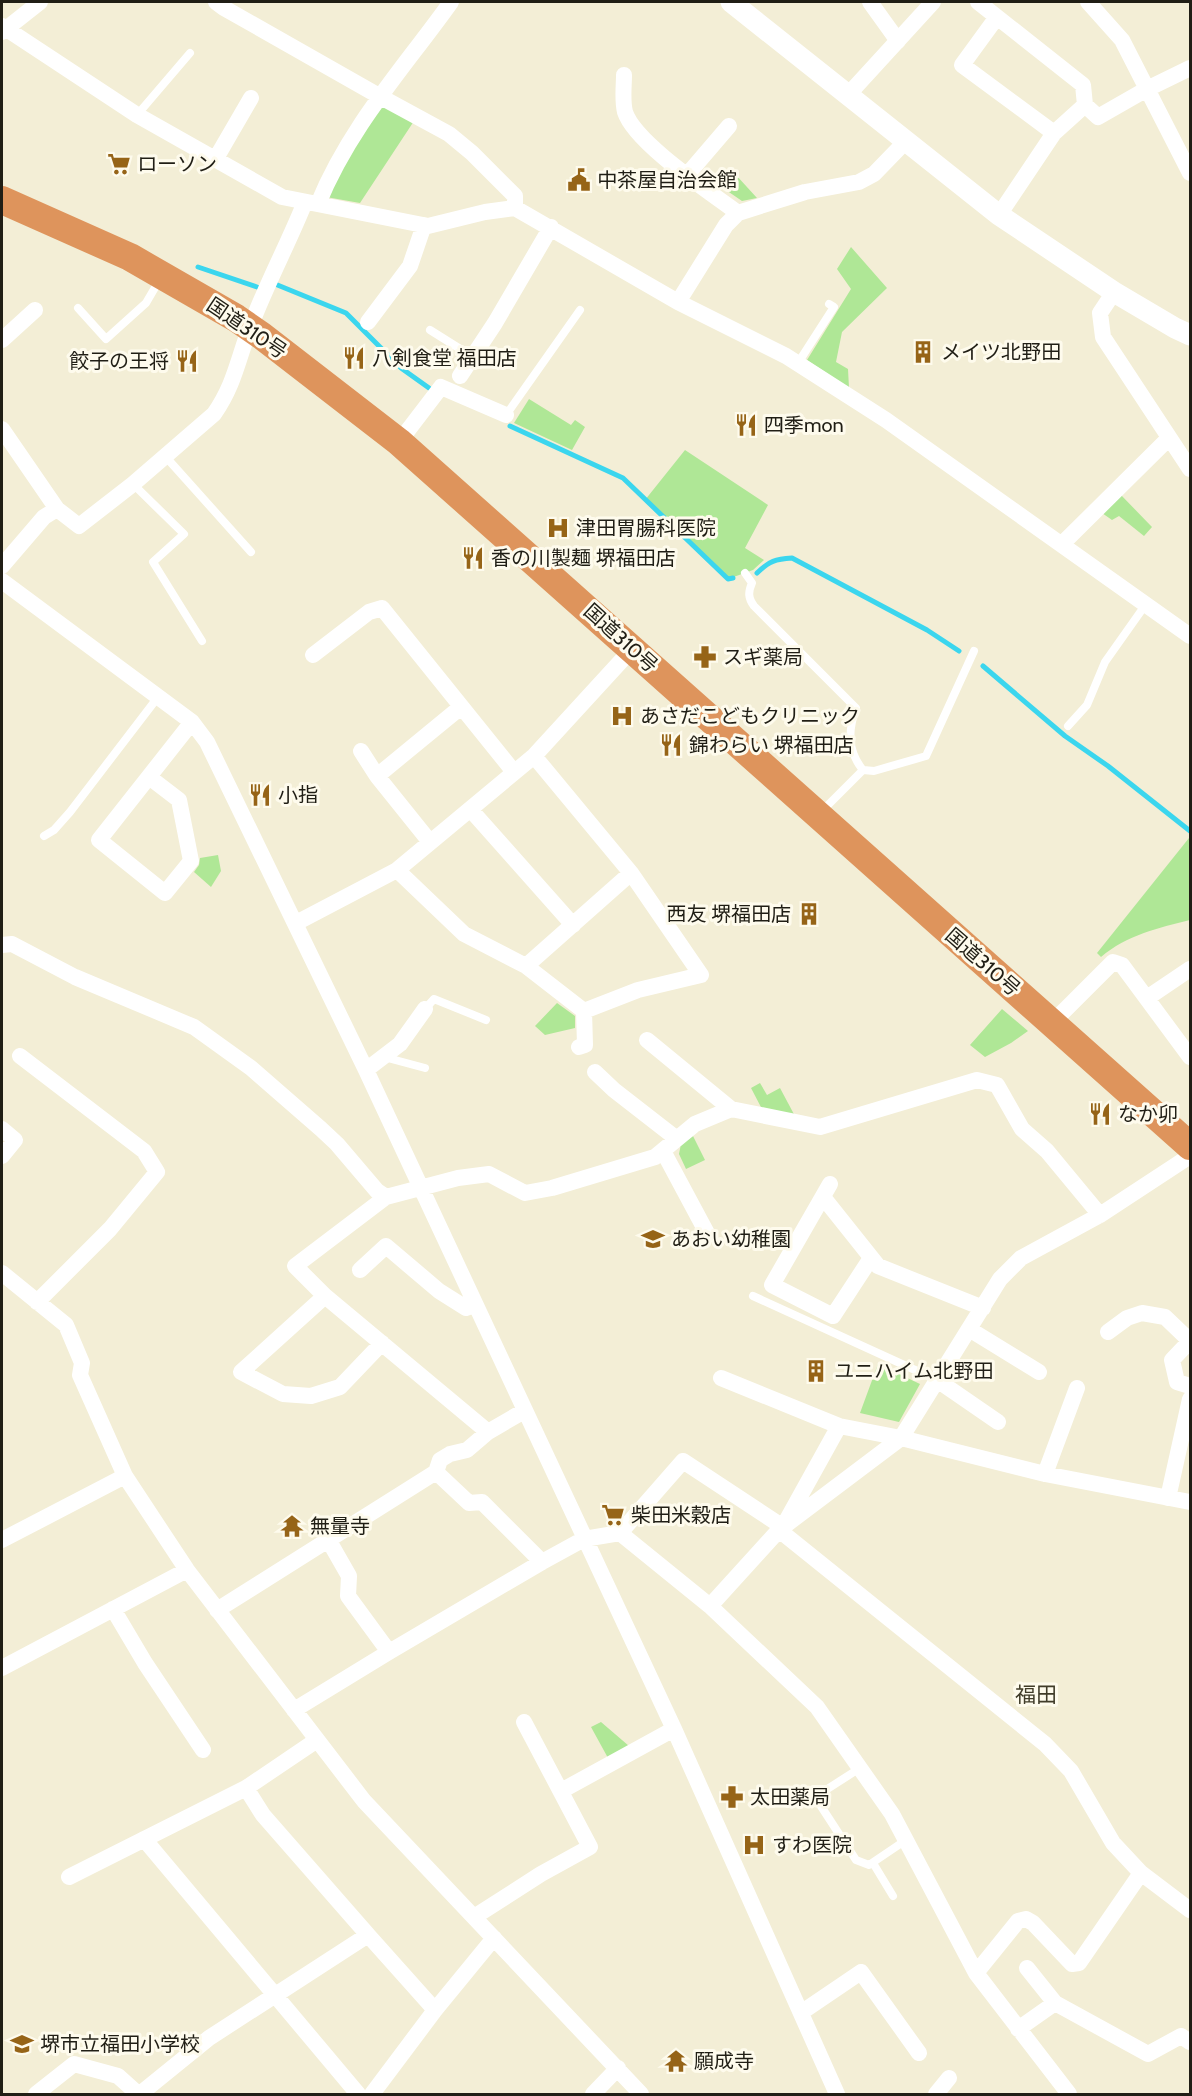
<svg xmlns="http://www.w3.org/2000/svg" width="1192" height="2096" font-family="Cabin,'Noto Sans JP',sans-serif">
<rect width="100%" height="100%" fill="#f3eed6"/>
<path fill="#afe796" d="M380 100 414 121 360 203 326 197Z
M736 175 757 198 742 201 723 188Z
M851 247 887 288 842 332 836 362 848 369 849 388 807 360 851 289 837 269Z
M529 399 571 425 575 420 585 427 572 450 514 423Z
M685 450 768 505 745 548 764 560 753 570 728 579 645 500Z
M1121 495 1152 527 1144 536 1119 516 1112 520 1102 513Z
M1189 838 1190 840V920C1158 928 1127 935 1101 957L1097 953Z
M218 855 221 871 211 887 194 872 199 865 200 858Z
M557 1003 575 1016V1028L545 1035 535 1026Z
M1002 1009 1028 1031 1011 1043 985 1057 970 1045Z
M760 1083 767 1095 780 1088 796 1118 763 1111 751 1088Z
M693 1136 705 1160 686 1169 679 1154 681 1144Z
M878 1364 920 1384 899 1422 860 1413Z
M601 1722 629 1746 608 1758 591 1727Z"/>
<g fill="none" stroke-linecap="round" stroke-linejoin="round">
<path stroke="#3bd6ee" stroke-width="5" d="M198 267 257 287
M275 284 346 313 401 368 429 388
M510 426 623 478 728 579 733 578
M757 573C769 561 776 559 792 558L927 630 959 651
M983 666 1065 736 1108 766 1190 831"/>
<path stroke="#fff" stroke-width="8" d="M137 115 190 53
M78 308 106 339 146 303 160 279
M430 330 473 357
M798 363 834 307 829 304
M506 415 580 310
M165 456 251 552
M133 484 184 534 153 562 202 641
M745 573 752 583C748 592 748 598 754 606L856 708C848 730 847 751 863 770L874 771 926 756 974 651
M1068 726 1087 705 1105 662 1146 604
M821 812 863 770
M44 836 54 830 70 812 158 697
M425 1009 434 999 486 1020
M384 1057 425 1068
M753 1296 937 1380
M860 1768 815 1797 856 1860 869 1865 906 1840
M873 1863 893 1896"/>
<path stroke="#fff" stroke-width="16" d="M216 2 224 8 379 96 449 134 472 153 515 196V208
M870 2 898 41
M978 2 1083 85 1085 105
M1088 2 1122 40 1190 173
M997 17 962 65 1054 133
M2 26 137 115 282 197 428 226 485 212 515 208 678 302 786 356 886 420 1190 636
M2 32 40 2
M624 75C624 86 622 100 625 112 635 143 710 192 738 213
M847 96 933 2
M215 160 251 98
M687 175 729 126
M318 204C350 126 403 69 451 2
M999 215 1054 133 1085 105 1098 117 1147 89 1190 68
M1114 292 1100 313 1103 337 1190 469
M678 302 726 225 738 213 805 192 859 182 874 174 905 142
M368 322 410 266 424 225
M2 340 35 310
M460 376 495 323 551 227
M2 429 57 509 44 517 2 566
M399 442 441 387 506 415
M57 509 79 526 133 484 214 414C235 384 238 358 251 325 267 283 288 244 305 202
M1062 544 1169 438
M2 581 192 722 207 742 366 1070 674 1729 837 2094
M313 655 369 612 382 608 514 772
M361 751 377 776 430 842
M377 776 461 707
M149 777 179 800 191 861 165 893 99 840 192 722
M470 809 573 925
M397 870 464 934 526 966 584 1011 638 990 701 975 631 873 534 756
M296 923 397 870 534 756 633 648
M2 945 12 944 75 977 194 1027 251 1068 321 1129 337 1144 377 1191 386 1197 458 1178 489 1174 525 1193 552 1188 655 1157 695 1124 731 1109 820 1127 977 1080 997 1085 1022 1129 1047 1151 1100 1215
M526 966 631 873
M1147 998 1190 969
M1053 1022 1113 962 1122 965 1190 1057
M647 1040 731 1109
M579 1047 585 1045 584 1011
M20 1056 144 1151 157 1172 110 1229 37 1302
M366 1070 400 1044 425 1009
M595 1072 614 1090 677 1139
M2 1129 15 1140 2 1156
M663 1151 708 1235
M830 1184 772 1285 833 1316 871 1258
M386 1197 295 1266 325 1296 488 1432
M823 1197 878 1266 983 1308
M360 1270 386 1246 439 1291 466 1308 474 1305
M2 1273 66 1325 82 1363 80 1375 125 1476 187 1570 364 1801 641 2094
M325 1296 241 1372 283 1394 311 1396 340 1387 382 1343
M969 1329 1039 1372
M1108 1332 1127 1318 1142 1313 1165 1317 1190 1341
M1190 1341 1172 1360 1177 1382 1190 1386
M721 1378 839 1426
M937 1380 998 1422
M436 1472 469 1503 482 1502 542 1562
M1045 1474 1077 1388
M1168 1498 1190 1399
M779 1530 1045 1744 1071 1771 1113 1843 1141 1873 1190 1910
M620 1533 683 1461 783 1527 839 1426 901 1438 1045 1474 1190 1502
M2 1540 125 1476
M329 1541 349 1576 348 1596 389 1652
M710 1606 779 1530 901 1438 1000 1279 1021 1258 1100 1215 1190 1156
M113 1609 145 1663 203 1750
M217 1610 436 1472 440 1460 450 1454 467 1450 488 1432 524 1411
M2 1668 187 1570
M294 1710 389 1652 542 1562 584 1539 620 1533 710 1606 817 1707 892 1814 976 1973 1069 2094
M561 1791 674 1729
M144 1839 358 2094
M69 1877 246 1788 317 1740
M474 1917 541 1874 590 1847 524 1722
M368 1935 435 2010
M1027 1968 1055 2003 1148 2054 1181 2036 1190 2042
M976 1973 1018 1921 1026 1919 1033 1923 1072 1964 1079 1963 1141 1873
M802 2012 861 1972 919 2053
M1018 2029 1055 2003
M36 2094 74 2064 118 2076 138 2094
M140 2094 209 2038 368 1935 263 1815 246 1788
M372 2094 435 2010 494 1938
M593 2094 618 2068
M936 2094 949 2078"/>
<path stroke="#fff" stroke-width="21" d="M731 2 999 215 1114 292 1175 328 1190 335"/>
<path stroke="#de945c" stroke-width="28" d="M2 200 130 257 236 318 262 336 399 442 1190 1146"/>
</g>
<defs>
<g id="supermarket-bare" transform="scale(1.8)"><path d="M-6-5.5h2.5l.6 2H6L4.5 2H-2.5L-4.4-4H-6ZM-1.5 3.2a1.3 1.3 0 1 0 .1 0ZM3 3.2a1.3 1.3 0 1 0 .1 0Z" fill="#966417" stroke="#fefbed" stroke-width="2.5" paint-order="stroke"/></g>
<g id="civic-bare" transform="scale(1.8)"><path d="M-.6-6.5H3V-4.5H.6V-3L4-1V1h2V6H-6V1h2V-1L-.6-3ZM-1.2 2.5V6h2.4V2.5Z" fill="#966417" stroke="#fefbed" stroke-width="2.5" paint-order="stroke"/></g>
<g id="building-bare" transform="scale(1.8)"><path d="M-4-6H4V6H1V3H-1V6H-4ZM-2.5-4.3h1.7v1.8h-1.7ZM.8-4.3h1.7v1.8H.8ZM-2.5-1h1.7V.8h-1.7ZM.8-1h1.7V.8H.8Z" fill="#966417" stroke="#fefbed" stroke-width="2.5" paint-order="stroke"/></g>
<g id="restaurant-bare" transform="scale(1.8)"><path d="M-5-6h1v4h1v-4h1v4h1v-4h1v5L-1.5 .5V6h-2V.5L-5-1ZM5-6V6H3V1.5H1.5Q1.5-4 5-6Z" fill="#966417" stroke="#fefbed" stroke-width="2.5" paint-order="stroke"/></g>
<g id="hospital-bare" transform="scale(1.8)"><path d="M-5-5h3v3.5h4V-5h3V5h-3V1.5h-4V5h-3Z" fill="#966417" stroke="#fefbed" stroke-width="2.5" paint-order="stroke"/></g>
<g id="pharmacy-bare" transform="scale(1.8)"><path d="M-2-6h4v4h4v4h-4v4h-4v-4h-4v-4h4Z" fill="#966417" stroke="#fefbed" stroke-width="2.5" paint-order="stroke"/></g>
<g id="school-bare" transform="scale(1.8)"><path d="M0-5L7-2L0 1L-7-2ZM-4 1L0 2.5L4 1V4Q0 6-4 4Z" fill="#966417" stroke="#fefbed" stroke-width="2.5" paint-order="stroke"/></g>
<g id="temple-bare" transform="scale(1.8)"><path d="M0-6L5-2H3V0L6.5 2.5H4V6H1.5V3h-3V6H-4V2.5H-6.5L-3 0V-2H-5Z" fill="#966417" stroke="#fefbed" stroke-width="2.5" paint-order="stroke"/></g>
</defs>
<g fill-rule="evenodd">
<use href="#supermarket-bare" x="119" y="164"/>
<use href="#civic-bare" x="579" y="180"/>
<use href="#building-bare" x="923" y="352"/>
<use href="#restaurant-bare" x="354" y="358"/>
<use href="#restaurant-bare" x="187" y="361"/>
<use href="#restaurant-bare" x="746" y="425"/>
<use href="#hospital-bare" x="558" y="528"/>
<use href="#restaurant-bare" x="473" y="558"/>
<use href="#pharmacy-bare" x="705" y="657"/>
<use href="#hospital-bare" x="622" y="716"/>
<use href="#restaurant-bare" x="671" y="745"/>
<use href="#restaurant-bare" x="260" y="795"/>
<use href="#building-bare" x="809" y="914"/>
<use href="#restaurant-bare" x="1100" y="1114"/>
<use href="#school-bare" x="653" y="1239"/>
<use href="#building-bare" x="816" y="1371"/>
<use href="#supermarket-bare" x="613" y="1515"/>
<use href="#temple-bare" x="292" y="1526"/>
<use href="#pharmacy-bare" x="732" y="1797"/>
<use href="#hospital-bare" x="754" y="1845"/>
<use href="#school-bare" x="22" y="2044"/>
<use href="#temple-bare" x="676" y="2061"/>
</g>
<g text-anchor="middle" stroke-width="6" stroke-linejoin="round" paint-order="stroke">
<g font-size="20" fill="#201e15" stroke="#fefbed" text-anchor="start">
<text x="137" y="171">ローソン</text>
<text x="597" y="187">中茶屋自治会館</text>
<text x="941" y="359">メイツ北野田</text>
<text x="372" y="365">八剣食堂 福田店</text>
<text x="169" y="368" text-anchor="end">餃子の王将</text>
<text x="764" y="432">四季mon</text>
<text x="576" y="535">津田胃腸科医院</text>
<text x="491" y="565">香の川製麺 堺福田店</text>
<text x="723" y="664">スギ薬局</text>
<text x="640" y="723">あさだこどもクリニック</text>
<text x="689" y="752">錦わらい 堺福田店</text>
<text x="278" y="802">小指</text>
<text x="791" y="921" text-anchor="end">西友 堺福田店</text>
<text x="1118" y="1121">なか卯</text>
<text x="671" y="1246">あおい幼稚園</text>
<text x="834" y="1378">ユニハイム北野田</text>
<text x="631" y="1522">柴田米穀店</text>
<text x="310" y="1533">無量寺</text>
<text x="750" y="1804">太田薬局</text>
<text x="772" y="1852">すわ医院</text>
<text x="40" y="2051">堺市立福田小学校</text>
<text x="694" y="2068">願成寺</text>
</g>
<g font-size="20" fill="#201e15" stroke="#fefbed">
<text transform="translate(247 328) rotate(34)" y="7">国道310号</text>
<text transform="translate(621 638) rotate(42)" y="7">国道310号</text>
<text transform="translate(983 962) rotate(41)" y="7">国道310号</text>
</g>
<g font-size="21" fill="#403c29" stroke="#fefbed">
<text x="1036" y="1702">福田</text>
</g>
</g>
<rect width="1192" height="2096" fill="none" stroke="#201e15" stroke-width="6"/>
</svg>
